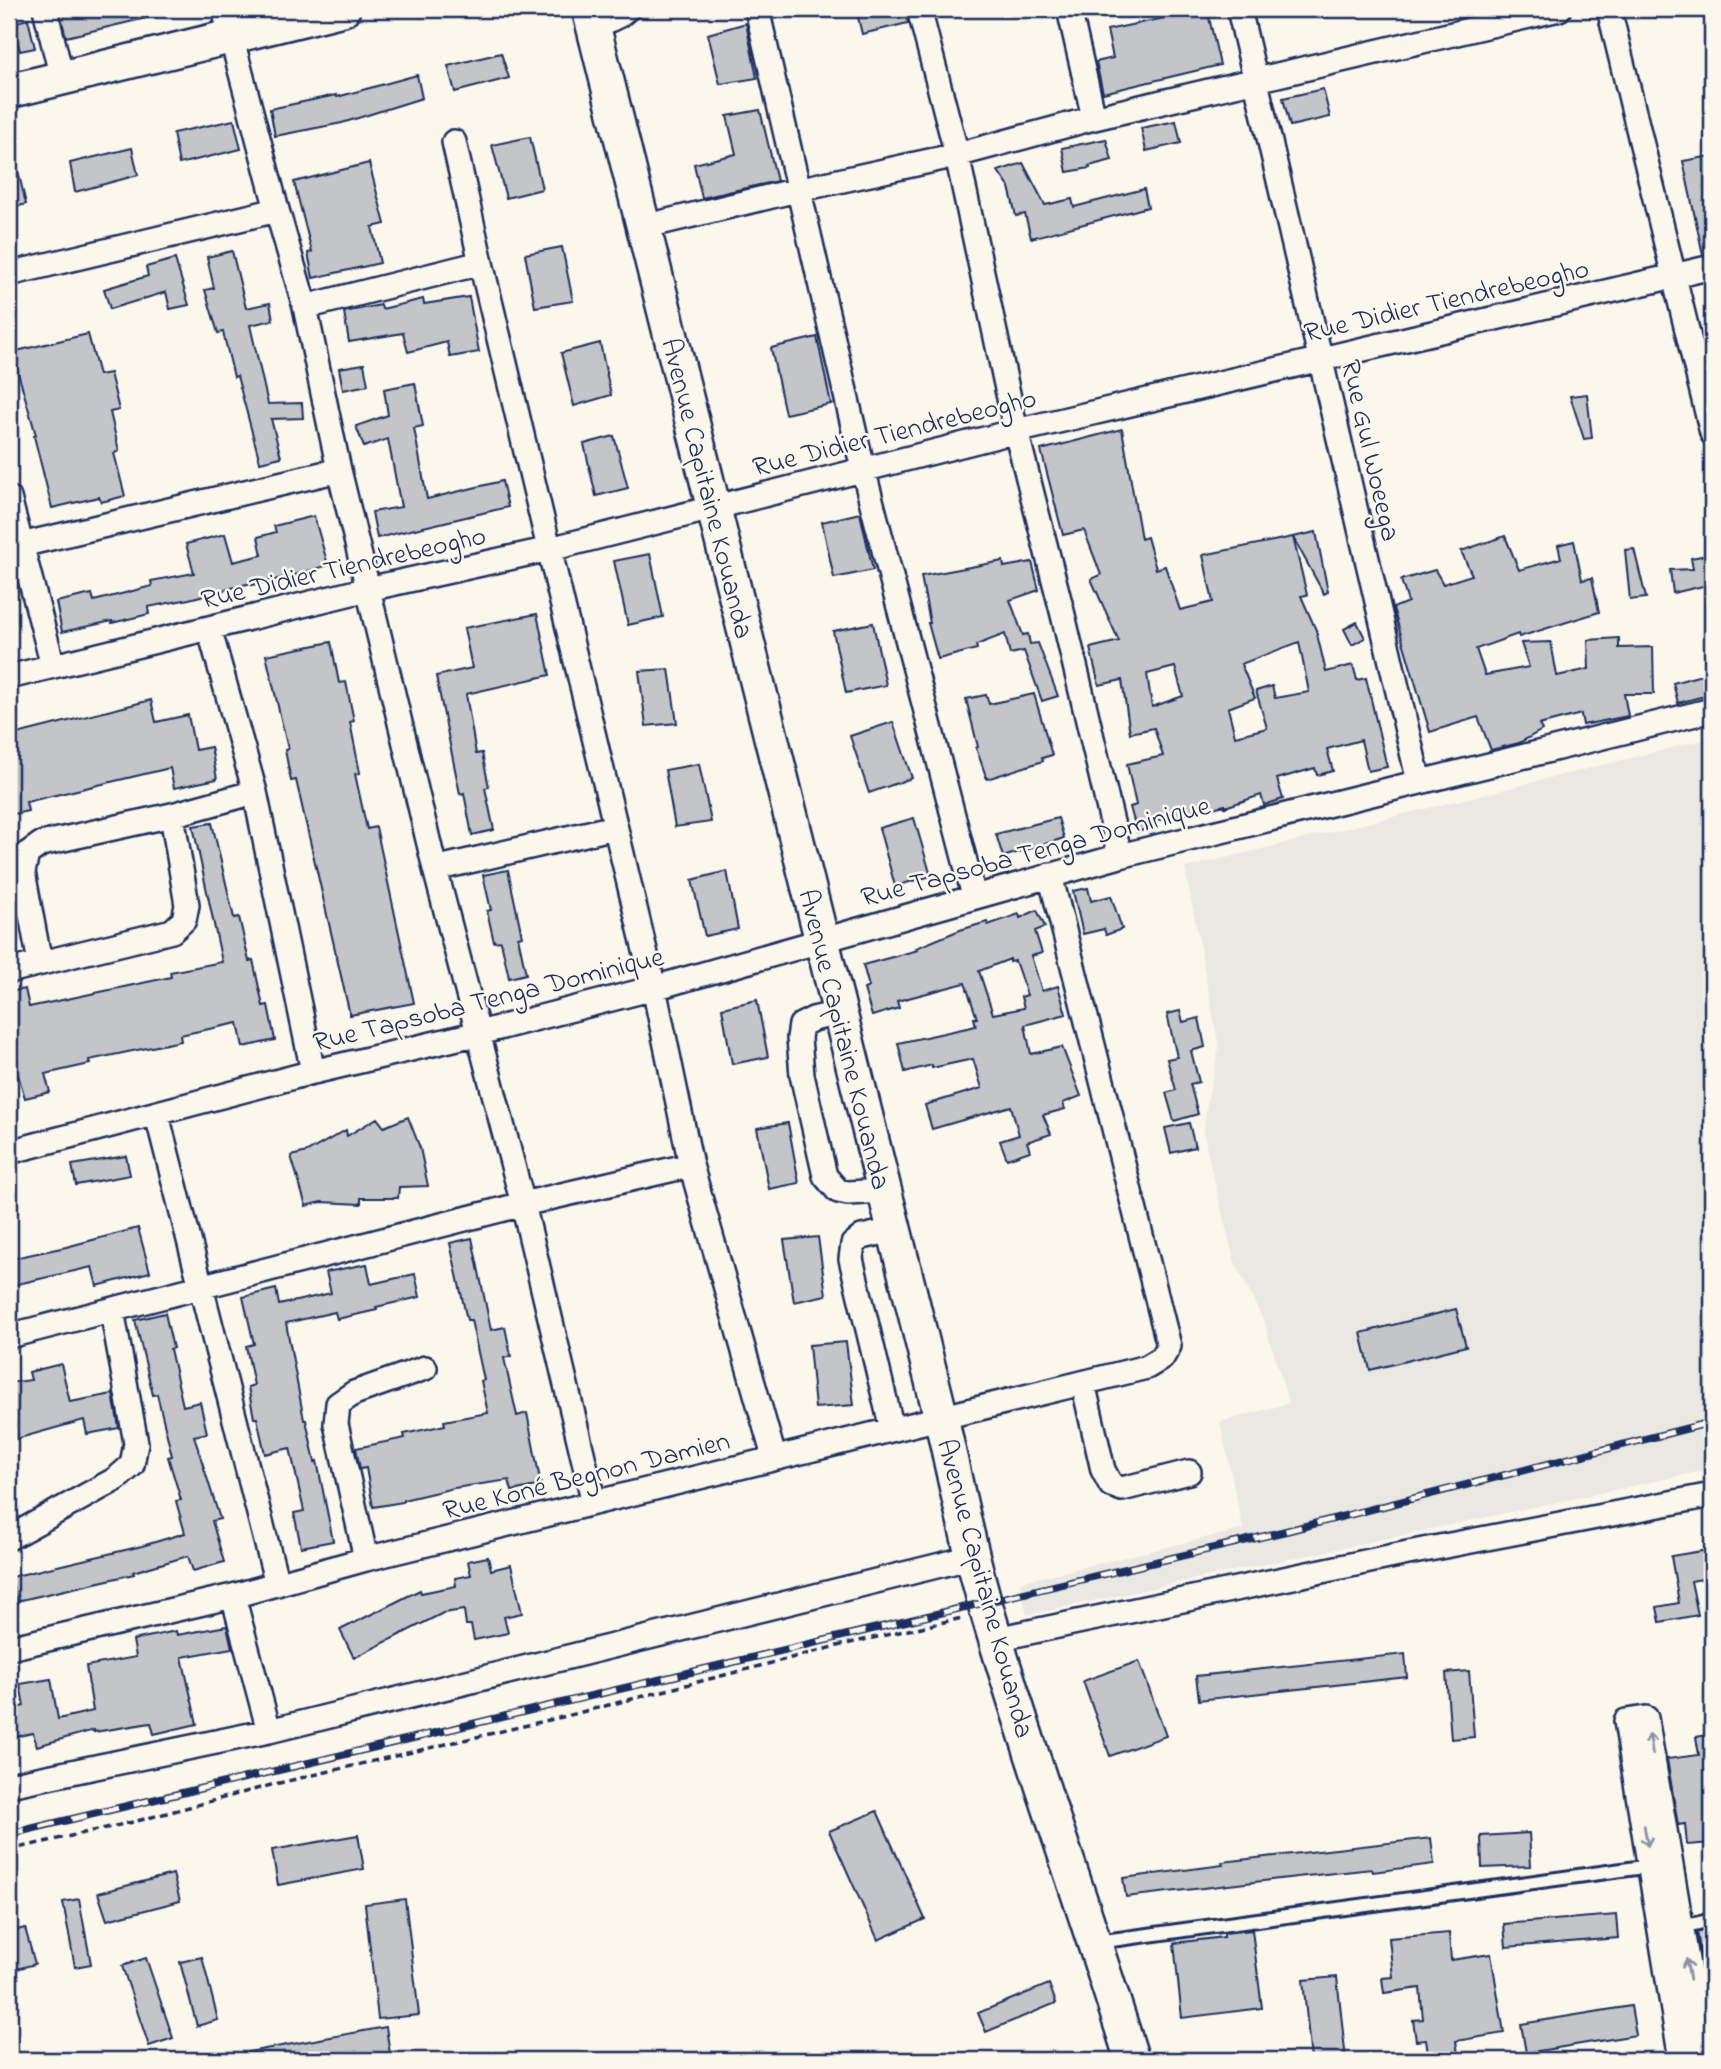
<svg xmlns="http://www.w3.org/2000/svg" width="1721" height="2069" font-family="'Indie Flower',sans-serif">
<rect width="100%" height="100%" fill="#fbf7ec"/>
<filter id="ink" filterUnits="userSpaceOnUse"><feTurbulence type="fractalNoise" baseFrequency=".0143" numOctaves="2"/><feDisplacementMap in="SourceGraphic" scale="14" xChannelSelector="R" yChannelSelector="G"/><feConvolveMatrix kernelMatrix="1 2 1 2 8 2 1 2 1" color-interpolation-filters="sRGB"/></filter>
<g filter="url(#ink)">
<path fill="#eae8e2" d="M1712 738V1469L1027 1615 1020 1582 1243 1529 1220 1422 1289 1403 1264 1322 1234 1260 1207 1151 1204 1129 1207 1103 1219 1047 1185 868Z"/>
<path fill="#c3c5c9" stroke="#1b2f5e" stroke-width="2" fill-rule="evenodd" d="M59 9H158L159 15 66 37Z
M856 9H905L908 23 862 34Z
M1207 9 1220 65 1103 93 1096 62 1113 58 1107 30Z
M28 19 35 48 20 51 13 23Z
M746 23 757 78 720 84 708 34Z
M501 53 509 78 455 92 448 66Z
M417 75 422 98 342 123 275 136 270 109 336 95 337 97Z
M1323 89 1330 117 1290 126 1283 98Z
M760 110 777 181 702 198 694 164 736 154 727 116Z
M234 120 241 149 179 164 173 133Z
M1176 121 1181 143 1146 151 1141 128Z
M530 137 542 189 506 198 492 145Z
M1106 139 1112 160 1089 166 1090 168 1067 172 1062 148Z
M132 148 138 175 75 192 70 163Z
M1712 156V253L1703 255 1683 161Z
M15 158 26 204 9 209V159Z
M369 163 385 224 372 227 380 263 313 278 308 253 312 252 294 182Z
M1023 163 1045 205 1072 199 1074 207 1144 189 1148 207 1031 238 1025 214 1016 216 1009 187 998 171Z
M562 247 573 301 535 307 525 254Z
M232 251 246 308 270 303 273 320 250 325 268 404 302 403 303 418 271 419 281 457 260 462 237 376 234 377 223 332 218 333 205 290 214 288 207 257Z
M175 259 189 305 170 309 166 292 110 309 104 289 148 276 146 267Z
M469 297 479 352 450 357 447 342 408 352 403 333 349 342 344 312 381 305 382 309 423 299 424 304Z
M88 334 99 375 110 373 119 410 110 412 119 451 114 453 125 496 101 502 99 497 52 508 34 436 36 435 12 352Z
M817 337 831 404 785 414 771 348Z
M600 343 611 395 574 406 561 353Z
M364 364 368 385 343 390 339 368Z
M415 383 423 426 414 428 427 499 502 481 508 507 377 538 372 512 401 507 388 439 364 447 356 426 388 415 384 389Z
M1587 394 1592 438 1584 439 1570 396Z
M1122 429 1141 539 1147 537 1156 569 1165 566 1180 610 1213 602 1203 555 1293 537 1307 595 1301 596 1316 630 1326 672 1353 665 1357 680 1366 678 1387 767 1368 771 1361 740 1327 749 1333 771 1317 775 1315 768 1277 779 1283 799 1264 805 1261 795 1225 807V805L1155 821 1157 826 1137 832 1130 807 1136 805 1127 764 1163 756 1154 728 1130 733 1122 680 1099 685 1090 648 1119 641 1091 579 1101 575 1084 530 1063 535 1041 450ZM1299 642 1309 692 1275 698 1272 686 1256 691 1267 728 1235 736 1228 708 1255 698 1241 664ZM1175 667 1183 696 1152 707 1147 674Z
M614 436 628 488 596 496 584 444Z
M860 513 873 570 834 578 822 522Z
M314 516 328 565 292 576 252 585 251 583 189 599 148 607 149 614 112 623V621L62 632 56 602 92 594 94 601 152 586 151 581 194 573 186 544 225 534 233 562 262 555 258 537 276 532 274 526Z
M1316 532 1328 592 1324 594 1293 537Z
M1505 536 1519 570 1561 558 1558 545 1574 541 1582 580 1592 578 1599 612 1519 637 1518 634 1476 649 1485 675 1529 667 1521 643 1551 642 1557 676 1589 669 1588 640 1619 638V648L1653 647 1654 694H1624L1628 716 1583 725 1581 714 1539 725 1542 730 1519 743 1491 750 1478 717 1430 732 1393 608 1408 602 1401 580 1435 570 1443 584 1472 575 1461 551Z
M1634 549 1646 598 1630 600 1625 550Z
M650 554 663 617 628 625 614 561Z
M1712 554V584L1673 593 1670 570 1693 569 1691 558Z
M1003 561 1004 567 1032 562 1039 590 1010 600 1023 635 1028 634 1030 644 1038 643 1058 696 1042 701 1024 651 1010 654 1005 634 976 645 977 649 938 659 928 623H930L921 576Z
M537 614 550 675 466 694 476 754 482 753 489 787 485 788 494 830 472 835 464 793 460 794 436 676 472 668 464 628Z
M1357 622 1365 638 1352 645 1344 629Z
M873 623 886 685 846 693 833 631Z
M331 642 339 683 346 682 354 721 350 722 360 773 355 774 367 829 376 827 414 1003 350 1015 296 780 291 781 285 750 288 749 266 655Z
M669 669 677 723 646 726 639 671Z
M1712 672V694L1678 703 1673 683Z
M1034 694 1052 755 1042 758 1043 761 987 779 976 748 978 747 966 699 986 695 989 704Z
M151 700 156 722 188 715 195 750 211 747 217 779 174 788 170 768 26 802 28 811 9 815V736Z
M893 722 912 778 869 793 850 736Z
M699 764 711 822 675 827 665 770Z
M914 818 931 876 895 886 879 828Z
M1058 818 1064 838 1003 857 996 834Z
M212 823 234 918 239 917 249 961 253 960 263 1006 268 1005 275 1040 243 1047 238 1023 180 1035 181 1041 89 1060 90 1064 45 1074 50 1092 25 1098 9 1045V992L25 989 29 1007 171 977 170 972 222 962 193 826Z
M508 870 522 936 518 937 526 974 509 978 501 941 494 942 487 911 491 910 483 875Z
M727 871 738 929 705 936 692 880Z
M1088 888 1091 901 1111 896 1122 929 1106 935 1104 929 1083 934 1073 891Z
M1037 910 1045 927 1035 931 1042 953 1031 956 1042 991 1058 986 1066 1014 1025 1025 1031 1054 1062 1047 1081 1096 1063 1103 1065 1109 1043 1115 1051 1134 1027 1142 1030 1151 1007 1159 1000 1141 1019 1135 1011 1106 932 1129 925 1105 982 1088 973 1059 932 1068V1065L905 1072 898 1043 976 1026 974 1018H977L965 983 897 1001 899 1008 872 1016 864 989 869 987 863 965 918 950 916 948 960 930 987 922 988 925 1019 914 1020 918ZM1010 959V962L1015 961 1027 995 1021 997 1024 1008 993 1014 979 971Z
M757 1000 768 1057 732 1064 722 1008Z
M1180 1011 1183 1022 1199 1018 1205 1047 1191 1051 1199 1082 1190 1084 1198 1114 1174 1121 1166 1093 1176 1090 1167 1059 1177 1057 1167 1014Z
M408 1117 420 1148 428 1186 399 1187 398 1198H361V1204L321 1202 306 1206 291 1156 307 1152 346 1130 347 1136 377 1118 384 1127Z
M788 1123 799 1183 769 1189 757 1128Z
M1189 1123 1195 1147 1171 1153 1165 1128Z
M126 1156 130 1175 76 1185 72 1165Z
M138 1228 150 1272 97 1286 92 1267 9 1286V1259L66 1247Z
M818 1237 826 1295 794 1302 784 1240Z
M472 1238 491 1330 505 1327 511 1356 504 1358 517 1416 527 1413 541 1485 512 1491 509 1480 454 1488 403 1500V1502L373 1507 366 1468 360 1469 356 1448 405 1438 404 1434 445 1425 444 1421 488 1413 481 1381 484 1380 471 1320H467L450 1243Z
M367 1264 371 1284 415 1274 420 1297 376 1307 377 1310 337 1319 335 1312 286 1323 304 1420H306L315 1462 317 1461 333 1541 301 1547 294 1513 304 1511 290 1448 265 1454 257 1418H254L248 1387 254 1385 246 1346 254 1344 243 1297 276 1289 279 1305 331 1293 326 1272Z
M1456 1309 1466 1346 1370 1370 1361 1333Z
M165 1313 173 1348 170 1349 183 1406 200 1402 207 1433 194 1436 220 1519 212 1521 224 1562 193 1571 188 1556 133 1572 134 1574 17 1601 11 1577 142 1546 185 1533 176 1501 181 1500 168 1457 172 1456 157 1394 153 1395 135 1320Z
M846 1342 854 1405 815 1408 809 1345Z
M61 1364 70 1402 113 1394 119 1428 87 1434 84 1420 9 1441V1383L31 1380 29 1372Z
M1708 1550 1712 1577 1691 1581 1698 1615 1660 1622 1657 1607 1679 1603 1671 1556Z
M488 1557 491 1570 511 1565 522 1613 504 1617 508 1633 474 1640 471 1625H466L464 1610 443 1613 354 1658 340 1630 420 1590 421 1593 456 1586 455 1578 471 1575 468 1561Z
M227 1626 232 1648 182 1657 197 1724 154 1734 151 1723 94 1732V1730L37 1746 33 1733 9 1738V1710L24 1706 20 1684 51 1679 58 1719 93 1711 86 1666 136 1657 133 1640 176 1631 177 1635Z
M1405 1654 1407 1677 1199 1700 1196 1676Z
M1139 1661 1166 1736 1110 1756 1083 1681Z
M1469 1671 1474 1737 1451 1739 1446 1673Z
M1712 1734V1820L1709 1821 1712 1843 1687 1845 1685 1824 1678 1825 1667 1759 1699 1755 1696 1737Z
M877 1811 925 1919 878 1940 829 1831Z
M1529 1833 1531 1866 1482 1868 1481 1836Z
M358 1835 364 1869 278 1885 272 1850Z
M1431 1838 1434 1864 1373 1872 1372 1869 1297 1877 1126 1897 1123 1878 1223 1865 1222 1862Z
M173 1874 180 1901 107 1920 98 1893Z
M79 1899 91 1964 75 1967 63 1902Z
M405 1899 419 2015 378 2019 365 1904Z
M1616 1915 1618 1938 1506 1947 1504 1924Z
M25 1928 35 1964 9 1971V1932Z
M1712 1929V1981L1705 1982 1697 1932Z
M1252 1930 1262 2008 1182 2018 1174 1943 1224 1937V1933Z
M1449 1933 1451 1960 1491 1954 1504 2033 1456 2041 1459 2060H1429L1426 2040 1416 2041 1413 2020 1423 2019 1420 1988 1384 1993 1382 1978 1393 1977 1389 1938Z
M202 1957 218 2020 197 2026 180 1962Z
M146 1958 173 2038 149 2046 122 1966Z
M1337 1977 1346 2060H1311L1303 1980Z
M1049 1984 1056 2003 986 2032 978 2013Z
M1631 2006 1636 2035 1526 2053 1521 2024Z
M386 2027 390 2054 360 2060H249L248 2052Z"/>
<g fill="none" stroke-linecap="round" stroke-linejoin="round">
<g stroke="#1b2f5e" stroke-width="18">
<path id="lane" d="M595 33 622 20 635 9
M1681 1927 1712 1920
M1097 1942 1651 1866"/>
</g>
<g stroke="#1b2f5e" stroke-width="28">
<path id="street" d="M45 9 62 78
M224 9 277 210 305 307 339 470 368 589 435 869 523 1204 594 1503
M757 9 863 469 974 896
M919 9 957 155 1016 431 1063 615 1120 856
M1069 9 1094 118
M1239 9 1419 782
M1609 9 1712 433
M454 142 481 263 654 988 691 1165 774 1457
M643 227 797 190 957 155 1094 118 1559 9
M9 274 277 210
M305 307 481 263
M9 498 53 666
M21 545 339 470
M209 628 255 792 313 1072
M9 677 368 589 550 549 1016 431 1712 267
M435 869 615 827
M40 963 23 872 27 854 41 844 172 815 255 792
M9 971 172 931 184 920 187 905 172 815
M839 1013 813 1019 801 1025 799 1038 802 1075 825 1176 838 1191 848 1193 884 1191
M157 1115 277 1584
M9 1152 313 1072 479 1033 654 988 1120 856 1712 710
M9 1336 523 1204 691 1165
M1083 1383 1103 1470 1111 1485 1122 1489 1189 1472
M892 1429 851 1259 853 1244 862 1237 894 1230
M9 1538 116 1479 132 1465 136 1443 112 1310
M366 1559 336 1424 338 1404 354 1393 425 1368
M233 1596 269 1731
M996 1639 1408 1553 1712 1495
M9 1648 233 1596 366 1559 1147 1367 1162 1358 1169 1346 1050 875
M9 1785 269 1731 973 1557
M1681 2060 1626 1721 1646 1718 1704 2060"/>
</g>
<g stroke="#1b2f5e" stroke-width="38">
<path id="secondary" d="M589 9 941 1417C956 1483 969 1550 988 1614 1032 1764 1086 1911 1132 2060
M9 91 343 9"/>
</g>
<path stroke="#1b2f5e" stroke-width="3.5" stroke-dasharray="7 5" stroke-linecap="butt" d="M9 1850 137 1821 275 1784 562 1717 837 1646 962 1618"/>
<use href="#lane" stroke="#fbf7ec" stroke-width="12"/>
<use href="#street" stroke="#fbf7ec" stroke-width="23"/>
<use href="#secondary" stroke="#fbf7ec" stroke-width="33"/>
<g stroke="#1b2f5e" stroke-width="8">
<path id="rail" d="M9 1834 1286 1531 1712 1422"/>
</g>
<use href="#rail" stroke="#fbf7ec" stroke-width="5" stroke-dasharray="16" stroke-linecap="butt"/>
</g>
<defs><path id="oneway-shaft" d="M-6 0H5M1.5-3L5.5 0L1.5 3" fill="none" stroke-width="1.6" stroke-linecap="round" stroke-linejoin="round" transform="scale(1.75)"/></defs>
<g stroke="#8b93a5">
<use href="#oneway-shaft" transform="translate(1651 1744) rotate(-99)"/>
<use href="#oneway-shaft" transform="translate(1646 1836) rotate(80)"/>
<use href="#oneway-shaft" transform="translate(1688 1969) rotate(-100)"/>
</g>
</g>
<g text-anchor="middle" stroke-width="5" stroke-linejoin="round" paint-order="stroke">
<g font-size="28" fill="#1b2f5e" stroke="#fbf7ec">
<text transform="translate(1446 299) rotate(-13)" y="10">Rue Didier Tiendrebeogho</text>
<text transform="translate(894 431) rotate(-14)" y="10">Rue Didier Tiendrebeogho</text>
<text transform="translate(1372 450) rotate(77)" y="10">Rue Gul Woeega</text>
<text transform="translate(709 488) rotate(76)" y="10">Avenue Capitaine Kouanda</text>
<text transform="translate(343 566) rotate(-13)" y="10">Rue Didier Tiendrebeogho</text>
<text transform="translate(1035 850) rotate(-15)" y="10">Rue Tapsoba Tenga Dominique</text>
<text transform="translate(488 998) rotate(-14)" y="10">Rue Tapsoba Tenga Dominique</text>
<text transform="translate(846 1039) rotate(76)" y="10">Avenue Capitaine Kouanda</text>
<text transform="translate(586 1474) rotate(-14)" y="10">Rue Koné Begnon Damien</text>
<text transform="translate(987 1588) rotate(75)" y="10">Avenue Capitaine Kouanda</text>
</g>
</g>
<rect width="1721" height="2069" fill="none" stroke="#fbf7ec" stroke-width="35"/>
<rect x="18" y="18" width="1686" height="2034" fill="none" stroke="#1b2f5e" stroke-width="2.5" filter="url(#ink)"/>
</svg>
